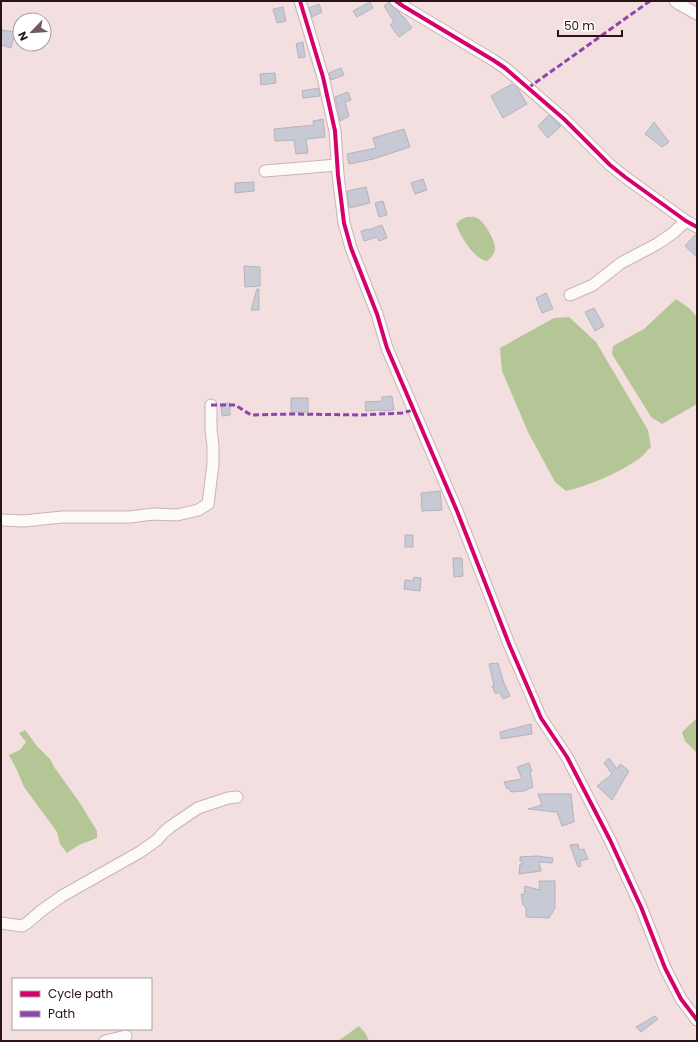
<svg xmlns="http://www.w3.org/2000/svg" width="698" height="1042" font-family="Poppins,sans-serif">
<rect width="100%" height="100%" fill="#f3dee0"/>
<path fill="#b5c696" d="M467 217C471 217 474 216 477 218 484 221 495 240 495 248 495 254 491 258 487 261 475 260 460 236 456 224L460 220Z
M676 299 689 308 697 317V404L662 424 651 417 612 354 613 346 644 329Z
M569 317 596 342 648 430 651 447C647 450 644 455 640 458 619 473 590 485 566 491L555 482 528 432 502 371 500 348 554 318Z
M697 718V753L685 741 682 732Z
M25 730 37 746 50 759 54 767 80 803 97 831V838L79 845 67 853 60 844 57 832 24 787 17 770 9 755 20 750 26 742 19 733Z
M359 1026 366 1034 369 1041H338Z"/>
<path fill="#c7c9d4" stroke="#b5b3bc" d="M370 2 373 8 357 17 353 11Z
M389 2 392 6 399 12 402 16H403L412 28 399 37 390 25 394 22 384 6Z
M319 4 322 12 312 17 309 8Z
M283 7 286 21 277 23 273 9Z
M2 30 15 32 11 48 1 45V35Z
M303 42 305 57 299 58 296 44Z
M341 68 344 75 331 80 329 73Z
M275 73 276 83 261 85 260 74Z
M512 84 518 89 527 104 503 118 491 96Z
M318 88 320 96 303 98 302 91Z
M348 92 351 100 345 102 349 116 340 121 335 97Z
M549 115 561 126 548 138 538 126Z
M323 119 325 137 306 139 308 153 296 154 294 140 275 141 274 129 314 125 313 121Z
M654 122 669 142 662 147 645 134Z
M404 129 410 147 373 159 349 164 347 154 376 148 373 138Z
M423 179 427 190 415 194 411 183Z
M254 182V191L235 193V183Z
M366 187 370 203 349 208 347 191Z
M383 201 387 215 379 217 375 203Z
M382 225 387 238 379 241 377 237 364 241 361 231 368 229V230Z
M696 234H697V257L685 246Z
M244 266 260 267V286L245 287Z
M257 289H259V310H251Z
M546 293 553 309 542 313 536 298Z
M594 308 604 326 595 331 585 312Z
M392 396 394 410 384 411 383 410 366 411 365 402 382 401V397Z
M291 398H308V412H291Z
M230 403V415L222 416 221 404Z
M440 491 442 510 422 511 421 493Z
M405 535H413V547H405Z
M453 558H462L463 576 454 577Z
M414 577 421 578 420 591 404 589 405 580 413 581Z
M498 663 504 683 510 696 503 699 500 693H495L492 686H494L489 664Z
M531 724 532 734 501 739 500 732Z
M609 758 617 769 620 764 629 771 612 800 597 786 612 774 604 763Z
M529 763 532 771 530 772 533 787 524 791 511 792 509 788 507 789 504 782 522 779 517 767Z
M538 794H571L574 822 562 826 557 812 528 809 542 805Z
M578 844 579 850 584 849 588 859 580 861 581 866 578 867 570 845Z
M537 856 553 858 552 863 539 862 541 871 519 874 520 864H522V861H520V857Z
M539 881H555V908L549 918 526 917V907L523 905 521 894 524 895 525 886 540 890Z
M655 1016 658 1019 641 1032 636 1027Z"/>
<g fill="none" stroke-linecap="round" stroke-linejoin="round">
<g stroke="#c8b3b6" stroke-width="13">
<path id="minor" d="M300 1 323 77 335 131 338 175 344 223 351 248 377 314 387 348 457 511 509 644 541 718 567 757 610 840 641 907 665 968 681 999 697 1020
M396 1 403 6 493 60 505 68 564 119 610 165 625 177 686 221 697 227
M675 1 679 4 697 14
M265 171 337 165
M570 295 593 285 621 263 657 244 673 233 686 221
M1 520 24 521 62 517H130L153 514 177 515 198 510 208 504 213 464V446L211 429V405
M1 923 22 926 27 923 41 911 62 896 140 852 157 840 163 833 170 827 198 808 228 798 237 797
M105 1041 126 1036"/>
</g>
<use href="#minor" stroke="#fdfafa" stroke-width="11"/>
<path stroke="#8e44ad" stroke-width="3" stroke-dasharray="6 3" stroke-linecap="butt" d="M528 88 650 1
M211 405H235L251 415 292 414 361 415 402 413 413 410"/>
<g stroke="#fff" stroke-width="6">
<path id="cycleway" d="M300 1 323 77 335 131 338 175 344 223 351 248 377 314 387 348 457 511 509 644 541 718 567 757 610 840 641 907 665 968 681 999 697 1020
M396 1 403 6 493 60 505 68 564 119 610 165 625 177 686 221 697 227"/>
</g>
<use href="#cycleway" stroke="#d6006c" stroke-width="4"/>
</g>
<rect width="698" height="1042" fill="none" stroke="#291317" stroke-width="4"/>
<rect x="12" y="978" width="140" height="52" fill="#ffffff" stroke="#a9a1a2"/>
<rect x="20" y="991" width="20" height="6" fill="#d6006c" stroke="#a9a1a2"/>
<text x="48" y="998" font-size="12" fill="#291317">Cycle path</text>
<rect x="20" y="1011" width="20" height="6" fill="#8e44ad" stroke="#a9a1a2"/>
<text x="48" y="1018" font-size="12" fill="#291317">Path</text>
<g transform="translate(32 32) rotate(245)"><circle r="19" fill="#ffffff" stroke="#a9a1a2"/>
<path d="M0-3L7 15L0 10L-7 15Z" fill="#705a5d"/>
<text y="-6" font-size="11" font-weight="bold" text-anchor="middle" fill="#291317">N</text>
</g>
<path d="M558 30v6h64v-6" fill="none" stroke="#291317" stroke-width="2"/>
<text x="564" y="30" font-size="12" fill="#291317" stroke="#ffffff" stroke-width="3" paint-order="stroke">50 m</text>
</svg>
